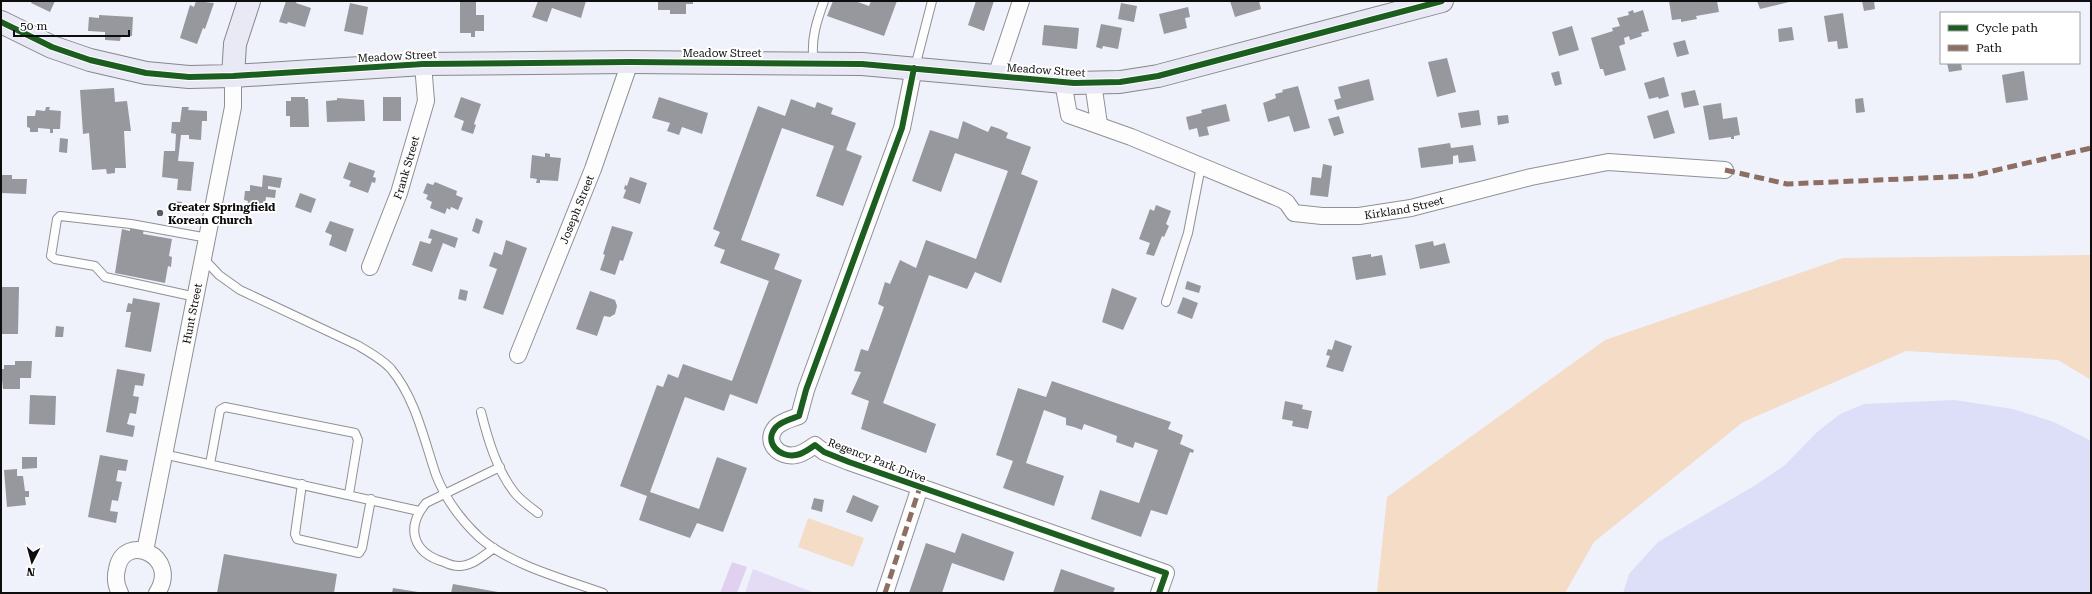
<svg xmlns="http://www.w3.org/2000/svg" width="2092" height="594" font-family="'Roboto Serif',serif">
<rect width="100%" height="100%" fill="#f0f2fb"/>
<path fill="#dddef8" d="M1955 400 2013 409 2054 422 2091 441V593H1623L1629 574 1658 542 1754 486 1785 465 1816 433 1840 414 1864 404Z"/>
<path fill="#e1d1f1" d="M732 562 747 567 737 593H720Z"/>
<path fill="#e4dbf5" d="M753 569 815 593H745Z"/>
<path fill="#f4dcc7" d="M2091 255V380L2058 360 1906 351 1743 422 1594 542 1565 593H1377L1387 497 1605 340 1843 258Z
M808 518 864 538 853 567 798 547Z"/>
<path fill="#96989e" d="M32 1H55L50 12 31 3Z
M196 1 214 3 205 29 203 28 197 44 180 38 190 5 194 7Z
M286 1H297L296 3 311 8 305 27 288 22 287 24 279 22Z
M460 1 476 2V15H484V31H475V37H471V33H460Z
M538 1H586L581 18 552 8 547 22 532 17Z
M658 1H693V4H686V14H670V10H658Z
M833 1H855L869 6 871 1H897L884 36 827 16Z
M976 1H994L984 31 968 25Z
M1230 1H1259L1261 9 1235 17Z
M1669 1H1717L1719 12 1696 16 1697 19 1681 22V19L1672 20Z
M1757 1H1789V2L1760 9Z
M1862 1H1874L1875 9 1864 11Z
M350 3 368 7 363 35 344 31Z
M1121 3 1137 6 1134 22 1118 19Z
M1188 7 1190 17 1185 18 1187 28 1164 34 1159 14Z
M1633 10 1634 13 1643 10 1649 31 1641 33 1642 36 1630 40 1629 36 1624 38 1625 44 1619 46 1626 70 1605 76 1603 69H1600L1591 38 1613 31 1612 28 1620 26 1617 18 1629 15 1628 12Z
M1843 13 1848 48 1838 49 1837 41 1828 42 1824 16Z
M99 15 133 17 132 36H121L120 41 105 40V32L88 31 89 17 99 18Z
M1101 24 1122 28 1118 49 1103 46 1102 49 1096 47Z
M1044 25 1079 28 1077 49 1042 45Z
M1572 26 1579 50 1559 56 1552 32Z
M1792 27 1794 40 1779 42 1778 29Z
M1685 40 1689 54 1677 57 1673 43Z
M1447 58 1456 92 1437 97 1428 62Z
M1947 63H1961L1962 70 1949 72Z
M1559 71 1562 84 1555 86 1551 73Z
M2024 71 2028 100 2006 103 2002 75Z
M1664 77 1669 96 1659 99 1658 97 1649 99 1644 83Z
M1369 79 1374 100 1337 110 1334 100 1341 98 1338 87Z
M1298 86 1310 128 1294 132 1289 116 1268 122 1263 103 1276 98 1275 94 1283 92 1282 90Z
M114 88 115 102 127 101 131 131H124L126 168H115V173L107 174 106 169 92 170 89 133 83 134 80 90Z
M1695 90 1699 105 1684 108 1681 93Z
M291 97H305V99H308L309 127H290V116H286V101H291Z
M383 97H401V121H383Z
M461 97 481 104 474 124 476 125 473 134 461 130 464 121 454 117Z
M659 97 708 113 702 134 682 127 679 135 667 131 670 123 652 118Z
M337 98 364 100 365 121 327 122 326 101 337 100Z
M1863 98 1865 112 1856 113 1855 99Z
M791 99 815 108 817 102 833 108 831 114 856 123 846 150 862 156 843 206 816 196 834 146 782 128 741 240 780 254 774 269 802 280 757 404 730 394 724 411 685 397 650 492 699 509 717 457 747 468 723 532 697 523 690 538 639 520 647 496 620 486 657 385 663 387 668 374 678 378 683 364 732 381 769 281 720 263 725 250 714 246 720 232 713 229 758 106 785 116Z
M1721 103 1723 119 1737 117 1740 135 1734 136V139H1731V137L1709 140 1703 106Z
M1226 104 1230 121 1207 127 1209 135 1199 137 1197 128 1189 130 1186 117 1202 113 1201 110Z
M46 107H50L49 110 61 111 60 129H53V133H50V129L38 128V132H30V128L27 127V116H35L36 110 45 111Z
M182 107H189L188 110 207 111V121H202L201 140 189 139V135H181L178 161 194 162 191 191 177 190 178 179 162 177 164 151H175L176 134 171 133 172 122H180Z
M1479 110 1481 125 1461 128 1458 113Z
M1668 110 1675 133 1654 139 1647 116Z
M1508 115 1509 123 1498 125 1497 116Z
M1339 116 1344 133 1334 136 1328 119Z
M963 121 988 132 991 126 1000 129 1008 133 1006 138 1031 147 1021 174 1038 181 1001 283 975 272 967 289 929 275 883 403 936 424 926 453 861 429 869 401 851 394 861 372 854 371 861 349 868 351 884 307 878 304 885 282 890 284 900 260 916 268 926 240 976 259 1008 171 955 153 941 192 912 181 930 130 958 139Z
M60 138 68 139 67 153 59 152Z
M1450 143 1451 148 1473 145 1476 161 1459 163 1458 155 1453 156V164L1421 168 1418 148Z
M545 153 550 154V157L561 158 558 181 540 180V183H536L537 179 530 178 532 155 545 157Z
M349 162 375 171 373 177 376 178 375 183 372 182 368 193 349 186 351 181 343 178Z
M1323 164 1332 166 1328 197 1310 195 1312 177 1321 178Z
M1 175H12V179H27L26 194 1 193Z
M263 175 282 178 280 188 268 186V189L276 190 275 198 266 197 264 210 247 208 248 201 244 200 245 191H250V185L262 187Z
M630 177 647 183 640 204 623 198 626 190 624 189 625 185 627 186Z
M435 182 457 191 456 195 463 198 458 210 451 207 450 210 447 208 445 214 430 208 432 202 426 199 428 195 423 193 427 183 433 185Z
M300 193 316 199 311 213 295 207Z
M174 201 182 202 181 213 173 212Z
M1156 205 1171 211 1166 224 1169 226 1164 237 1162 236 1154 256 1146 254 1150 243 1139 239 1150 209 1154 211Z
M476 218 483 221 479 234 472 231Z
M330 221 354 229 346 252 329 245 332 235 325 232Z
M612 226 633 232 623 261 620 260 615 275 600 270 605 255 603 254Z
M130 227 144 229 143 234 172 239 169 256 172 257 171 267 168 266 165 283 115 273 122 229 130 231Z
M431 229 458 238 455 248 443 243 432 272 412 265 420 241 430 244 432 239 428 238Z
M506 240 527 248 503 315 483 308 497 269 489 266 494 252 502 255Z
M1433 241 1434 246 1445 243 1450 263 1420 269 1415 245Z
M1371 254V257L1382 255 1386 275 1356 280 1352 257Z
M1187 281 1201 286 1199 293 1185 289Z
M1 287H19L18 334H1Z
M1112 288 1137 298 1123 330 1102 322Z
M460 289 468 291 466 301 458 299Z
M590 291 615 300 617 306 615 314 610 317 604 316 597 336 576 329Z
M1183 297 1198 303 1192 319 1177 313Z
M133 298 160 303 151 352 125 347 131 312H126L128 303 132 304Z
M56 326 64 327 63 337H55Z
M1335 340 1352 346 1343 372 1326 367 1330 356 1326 355 1328 349 1332 350Z
M15 361H32L31 378H20V389H3L1 369H4V365H15Z
M117 369 145 374 143 386 135 385 133 396 139 397 136 414 130 413 127 424 135 426 133 437 106 432Z
M1052 381 1171 422 1168 429 1183 435 1180 444 1194 450 1193 453 1190 452 1167 515 1151 510 1141 537 1091 519 1100 490 1139 503 1158 450 1135 442 1133 448 1116 442 1117 436 1084 424 1082 430 1074 427 1066 425V418L1044 410 1026 463 1064 476 1054 506 1003 488 1013 461 996 455 1018 388 1046 397Z
M30 395 56 396 55 425 29 424Z
M1285 401 1303 405 1302 409 1312 411 1308 429 1292 426 1293 421 1282 419Z
M100 455 128 460 126 471 118 470 116 481 122 482 118 501 112 500 110 511 118 512 116 523 88 517Z
M22 457H37V468L22 469Z
M17 469V476H23L25 491H29V497H25L26 505 7 507 4 470Z
M853 495 879 506 872 522 846 512Z
M814 498 824 500 822 512 811 509Z
M962 533 1014 552 1004 581 952 563 942 593H909L926 543 955 553Z
M224 554 337 574 334 593H217Z
M1061 569 1115 588 1113 593H1053Z
M453 584 498 592V593H451Z
M393 588 418 592V593H392Z"/>
<g fill="none" stroke-linecap="round" stroke-linejoin="round">
<g stroke="#8f9094" stroke-width="10">
<path id="lane" d="M814 62C810 41 817 20 824 1
M915 67 932 1
M203 258 219 275 240 290 357 345C369 352 382 359 391 369 416 399 424 440 436 475 445 498 461 520 479 537 510 565 564 579 603 593
M196 297 105 277 95 266 55 259 51 256 57 219 60 216 131 224 208 238
M1166 302 1188 233 1201 166
M481 412C488 440 497 470 514 492 520 500 530 507 538 513
M163 454 419 511
M210 464 220 410 225 407 355 433 358 440 349 494
M302 484 295 534 297 539 359 553 362 548 371 499
M494 548C483 556 472 566 459 566 454 566 448 564 444 562 413 553 405 528 426 503L500 467"/>
</g>
<g stroke="#8f9094" stroke-width="18">
<g id="street">
<path d="M914 68 902 128 806 390 799 416C791 419 782 421 776 427 763 442 779 458 796 455 803 454 809 449 815 445L824 452 849 462 1166 573 1159 593"/>
<path d="M996 76 1021 1"/>
<path id="s1" d="M1063 82 1069 115 1131 137 1283 200 1287 203 1294 213 1322 216H1359L1411 208 1531 177 1608 162 1725 170"/>
<path d="M1093 83 1099 124"/>
<path id="s2" d="M370 267 399 193 426 101 423 64"/>
<path id="s3" d="M518 355 593 169 630 62"/>
<path id="s4" d="M145 551 233 107V76"/>
<path d="M120 593C116 586 115 577 117 569 124 531 181 556 157 593"/>
<path d="M885 593 920 487"/>
</g>
</g>
<g stroke="#86878b" stroke-width="24">
<path id="secondary" d="M1 22 52 47 90 60 146 73 189 77 233 76 423 64 630 62 862 64 1074 83 1120 82 1158 76 1442 1
M233 76 235 44 249 1"/>
</g>
<use href="#lane" stroke="#fdfdfe" stroke-width="8"/>
<use href="#street" stroke="#fdfdfe" stroke-width="16"/>
<use href="#secondary" stroke="#e8e9f5" stroke-width="22"/>
<path stroke="#8d6e63" stroke-width="5" stroke-dasharray="10 5" stroke-linecap="butt" d="M1725 170 1787 184 1971 176 2091 148
M885 593 920 487"/>
<g stroke="#fff" stroke-width="8">
<path id="cycleway" d="M1 22 52 47 90 60 146 73 189 77 233 76 423 64 630 62 862 64 1074 83 1120 82 1158 76 1442 1
M914 68 902 128 806 390 799 416C791 419 782 421 776 427 763 442 779 458 796 455 803 454 809 449 815 445L824 452 849 462 1166 573 1159 593"/>
</g>
<use href="#cycleway" stroke="#1b5e20" stroke-width="6"/>
</g>
<circle fill="#5c5d60" stroke="#fff" stroke-width="1.5" cx="160" cy="213" r="4"/>
<g text-anchor="middle" stroke-width="4" stroke-linejoin="round" paint-order="stroke">
<g font-size="11" fill="#0d0d0d" stroke="#fff">
<text x="722" y="57">Meadow Street</text>
<text transform="translate(397 56) rotate(-3)" y="4">Meadow Street</text>
<text transform="translate(1046 70) rotate(4)" y="4">Meadow Street</text>
<text dy="4" stroke="none"><textPath href="#s2" startOffset="106">Frank Street</textPath></text>
<text dy="4" stroke="none"><textPath href="#s1" startOffset="392">Kirkland Street</textPath></text>
<text dy="4" stroke="none"><textPath href="#s3" startOffset="157">Joseph Street</textPath></text>
<text dy="4" stroke="none"><textPath href="#s4" startOffset="242">Hunt Street</textPath></text>
<text transform="translate(877 460) rotate(21)" y="4">Regency Park Drive</text>
</g>
<g font-size="11" font-weight="bold" fill="#0d0d0d" stroke="#fff" text-anchor="start">
<text x="168" y="211">Greater Springfield<tspan x="168" dy="13">Korean Church</tspan></text>
</g>
</g>
<rect width="2092" height="594" fill="none" stroke="#0d0d0d" stroke-width="4"/>
<rect x="1940" y="12" width="140" height="52" fill="#ffffff" stroke="#9e9e9e"/>
<rect x="1948" y="25" width="20" height="6" fill="#1b5e20" stroke="#9e9e9e"/>
<text x="1976" y="32" font-size="12" fill="#0d0d0d">Cycle path</text>
<rect x="1948" y="45" width="20" height="6" fill="#8d6e63" stroke="#9e9e9e"/>
<text x="1976" y="52" font-size="12" fill="#0d0d0d">Path</text>
<g transform="translate(32 562) rotate(186)" stroke="#ffffff" stroke-width="3" paint-order="stroke">
<path d="M0-3L7 15L0 10L-7 15Z" fill="#0d0d0d"/>
<text y="-6" font-size="11" font-weight="bold" text-anchor="middle" fill="#0d0d0d">N</text>
</g>
<path d="M14 30v6h115v-6" fill="none" stroke="#0d0d0d" stroke-width="2"/>
<text x="20" y="30" font-size="12" fill="#0d0d0d" stroke="#ffffff" stroke-width="3" paint-order="stroke">50 m</text>
</svg>
